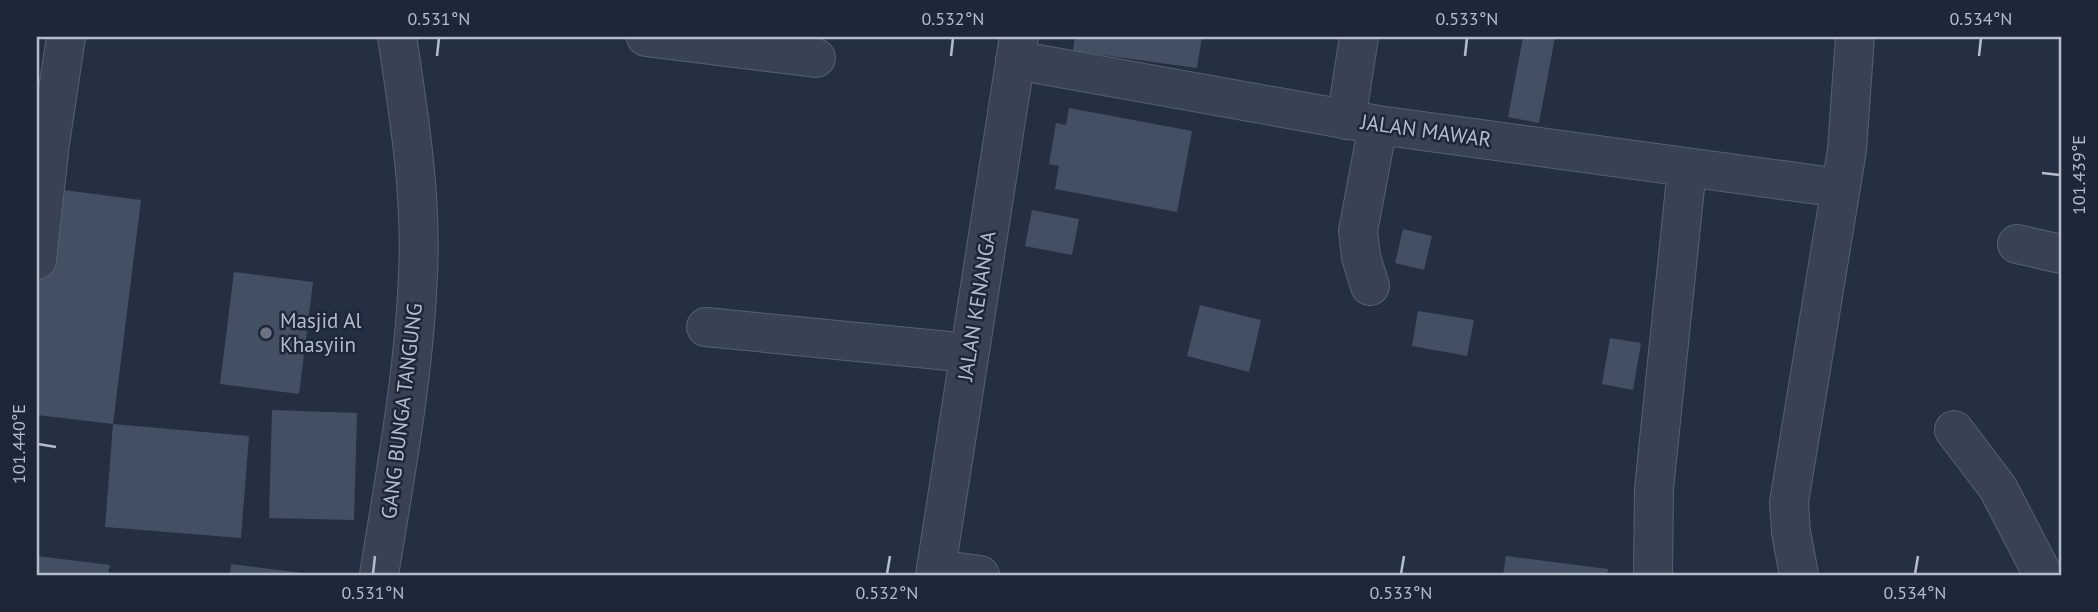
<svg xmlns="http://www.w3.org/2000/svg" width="2098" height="612" font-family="'PT Sans',sans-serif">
<rect width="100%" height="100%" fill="#243042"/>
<path fill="#435064" d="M1075 37H1202L1197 68 1073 51Z
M1523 37H1555L1539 123 1508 117Z
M1069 108 1192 131 1177 212 1055 189 1059 166 1049 164 1056 123 1066 125Z
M48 188 141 200 113 424 249 436 241 538 105 527 113 424 37 415V284Z
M1032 210 1079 219 1072 255 1025 246Z
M1403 229 1432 236 1424 270 1395 263Z
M234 272 313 282 299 394 220 384Z
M1200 305 1261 320 1249 372 1187 356Z
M1418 311 1474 320 1467 356 1412 346Z
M1610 338 1641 343 1633 390 1602 384Z
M272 410 357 413 354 520 269 518Z
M37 556 110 565 108 575H37Z
M1506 556 1608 569 1607 575H1503Z
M231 564 311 574V575H230Z"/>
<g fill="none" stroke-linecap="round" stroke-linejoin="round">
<g stroke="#56606f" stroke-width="40">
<path id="minor" d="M646 37 816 58
M1015 60 1378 125 1840 188
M1346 120 1359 37
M2017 244 2061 254
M37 260 50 143 66 37
M1370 286 1361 257 1358 231 1378 125
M706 327 969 353
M1954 430 1998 488 2043 575
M936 569 980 575
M379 575C395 475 414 376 418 275 422 196 409 115 397 37
M935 575 1019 37
M1653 575 1654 489 1687 168
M1799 575 1791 532 1789 502 1847 150 1855 37"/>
</g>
<use href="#minor" stroke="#394252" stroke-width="38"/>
</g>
<path fill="none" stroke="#b5bdcc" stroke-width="2.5" d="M437 56 439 38M951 56 953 38M1465 56 1467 38M1979 56 1981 38M2042 173 2060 175M38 444 56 447M373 574 375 556M887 574 890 556M1401 574 1404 556M1915 574 1918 556"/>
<circle fill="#6b7280" stroke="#1d2737" stroke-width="2.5" cx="266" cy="333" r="7"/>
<g text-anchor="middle" stroke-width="5" stroke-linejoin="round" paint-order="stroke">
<g font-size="21" fill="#b5bdcc" stroke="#1d2737">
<text transform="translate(1426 131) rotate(8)" y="7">JALAN MAWAR</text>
<text transform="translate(977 306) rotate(-81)" y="7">JALAN KENANGA</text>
<text transform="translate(402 411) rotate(-83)" y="7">GANG BUNGA TANGUNG</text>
</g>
<g font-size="21" fill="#b5bdcc" stroke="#1d2737" text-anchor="start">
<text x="280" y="328">Masjid Al<tspan x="280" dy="24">Khasyiin</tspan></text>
</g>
</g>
<rect width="2098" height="612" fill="none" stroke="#1d2737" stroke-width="77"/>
<rect x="38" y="38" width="2022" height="536" fill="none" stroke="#b5bdcc" stroke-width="2.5"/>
<g font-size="18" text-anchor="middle" fill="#b5bdcc">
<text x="439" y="25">0.531°N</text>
<text x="953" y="25">0.532°N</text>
<text x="1467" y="25">0.533°N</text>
<text x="1981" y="25">0.534°N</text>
<text transform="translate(2079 175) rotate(-90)" y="6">101.439°E</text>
<text transform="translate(19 444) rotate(-90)" y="6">101.440°E</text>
<text x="373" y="599">0.531°N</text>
<text x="887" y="599">0.532°N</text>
<text x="1401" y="599">0.533°N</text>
<text x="1915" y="599">0.534°N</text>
</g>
</svg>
